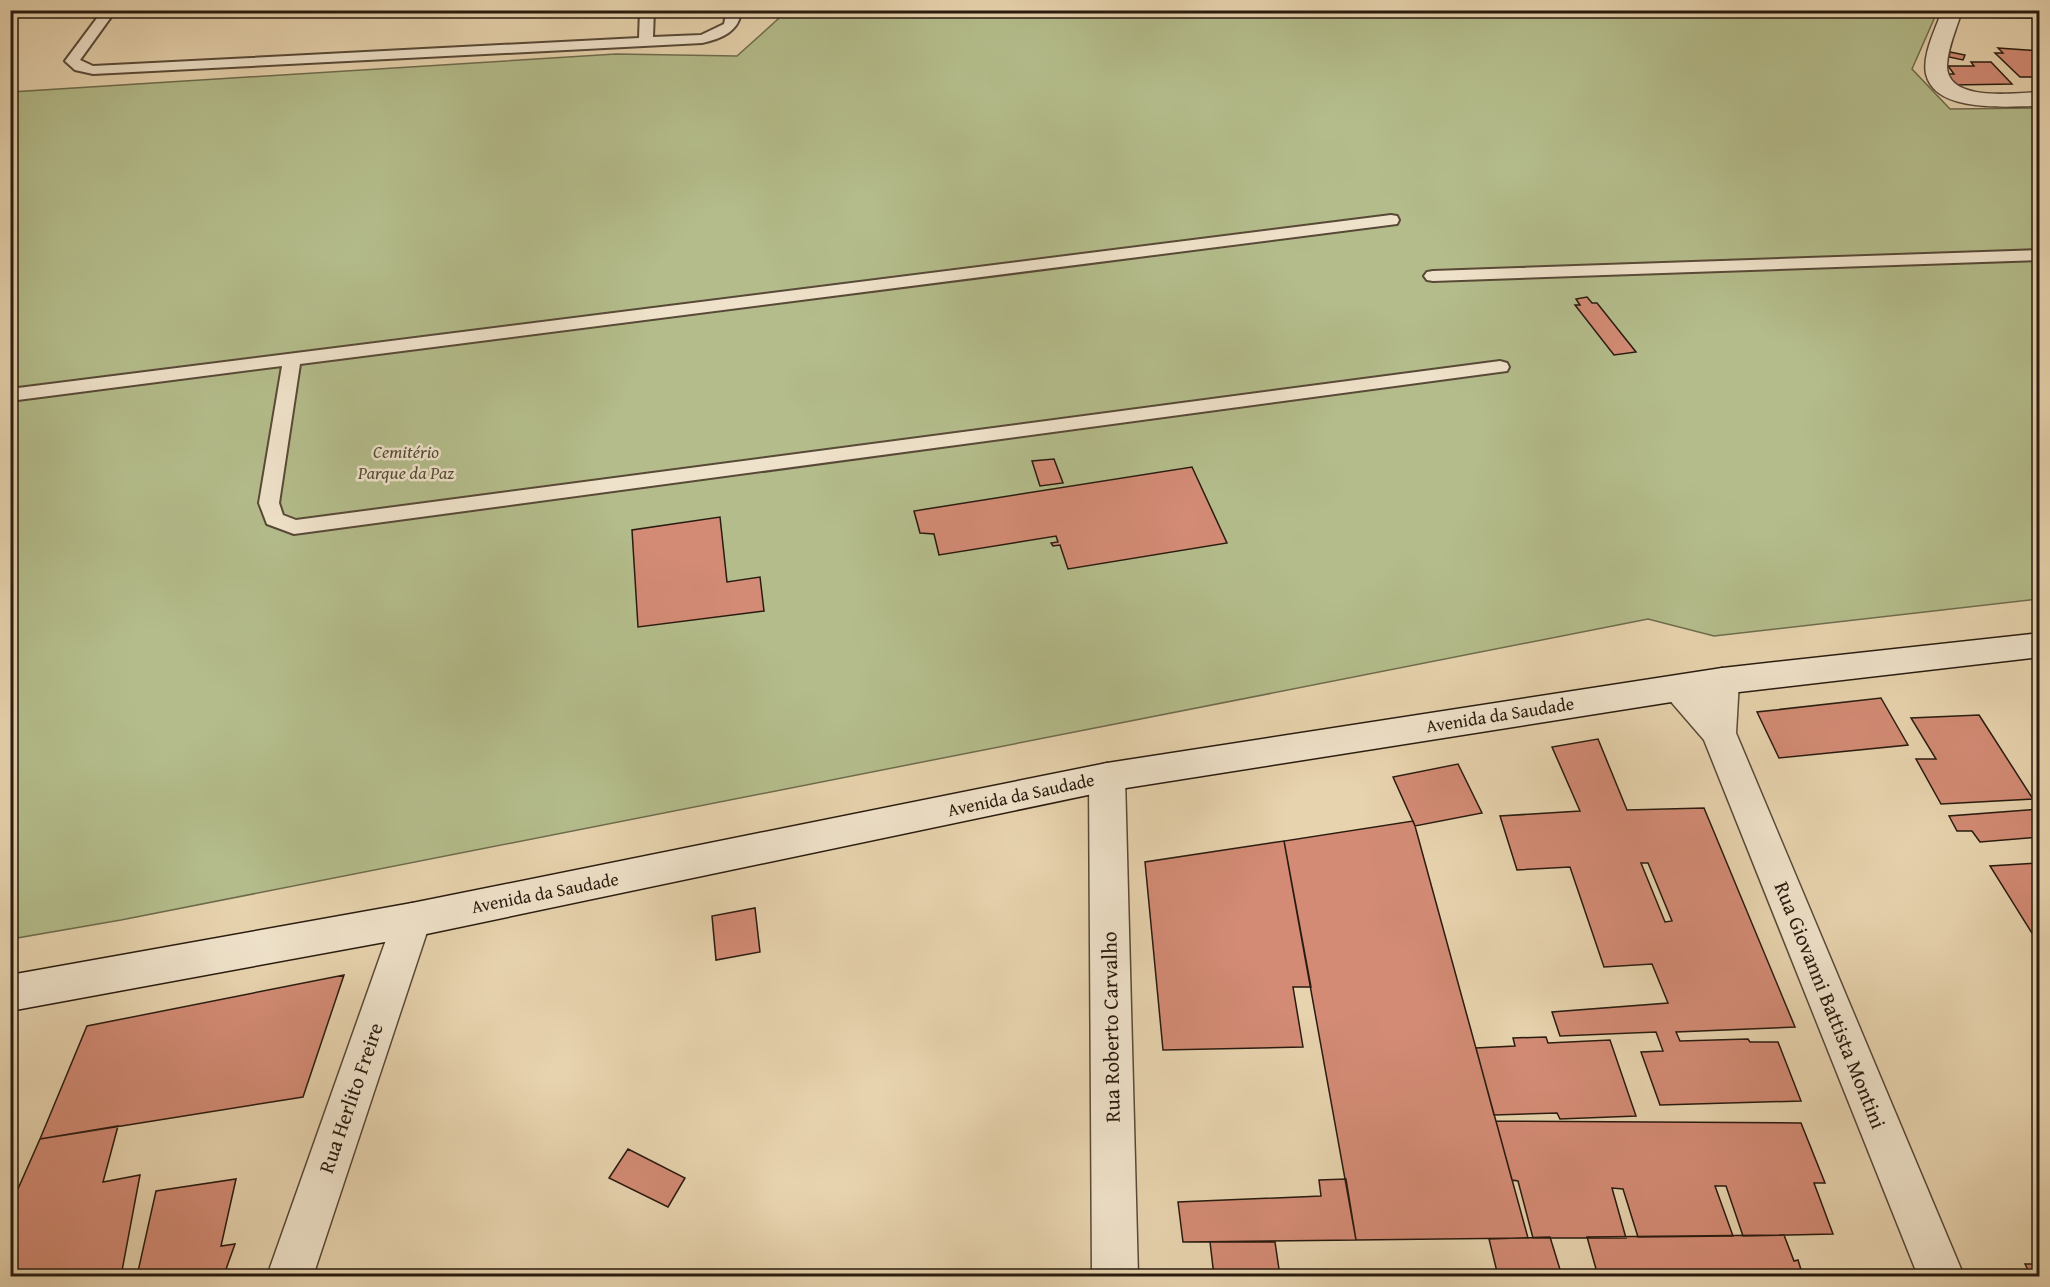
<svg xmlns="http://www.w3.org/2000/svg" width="2050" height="1287" font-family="'Gentium Book Plus',serif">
<rect width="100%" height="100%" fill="#e7d3ae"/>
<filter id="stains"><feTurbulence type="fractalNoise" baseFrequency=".00333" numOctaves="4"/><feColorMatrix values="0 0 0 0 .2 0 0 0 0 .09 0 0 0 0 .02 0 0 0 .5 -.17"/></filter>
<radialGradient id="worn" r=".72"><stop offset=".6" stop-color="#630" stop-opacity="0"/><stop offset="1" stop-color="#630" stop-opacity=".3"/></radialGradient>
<path fill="#b4bc8b" stroke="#6e6c4d" stroke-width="1.5" d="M788 10H1938L1912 69 1950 109 2039 108V599L1714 636 1648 619 121 920 11 939V92L616 54 737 56Z"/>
<path fill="#d38b75" stroke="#291b0f" stroke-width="1.5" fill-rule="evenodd" d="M1967 10H2024L2040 16 2039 18 1965 17Z
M1998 48 2040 51V77H2020L1995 53H2003Z
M1950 52 1965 55 1963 60 1949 57Z
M1971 62H1991L2012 84 1952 85 1943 74H1954L1948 66H1974Z
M1587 297 1592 303H1597L1636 352 1614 355 1575 305H1580L1576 299Z
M1054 459 1063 483 1040 486 1032 461Z
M1192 467 1227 543 1068 569 1060 545 1053 546 1051 543 1058 542 1056 536 939 555 934 534 920 533 914 511Z
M720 517 727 582 760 577 764 611 638 627 632 530Z
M1881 698 1908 745 1779 758 1757 712Z
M1979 715 2033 799 1941 804 1916 759H1936L1911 718Z
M1598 739 1627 810 1704 808 1795 1027 1676 1032 1680 1041 1748 1039 1750 1042H1778L1801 1101 1660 1105 1641 1052 1663 1051 1656 1032 1560 1036 1552 1012 1668 1003 1652 964 1604 967 1570 867 1517 870 1500 816 1580 811 1552 747ZM1641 863H1648L1672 921 1665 922Z
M1458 764 1482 813 1415 826 1393 777Z
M2040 809V837L1980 842 1972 831H1957L1949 816Z
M1413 821 1415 826 1528 1238 1356 1240 1284 841Z
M1284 841 1311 987H1293L1303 1047 1163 1050 1145 862Z
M2040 863V946L1990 866Z
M755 908 760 952 716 960 712 916Z
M344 975 303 1097 40 1139 87 1026Z
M1546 1037 1548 1043 1610 1040 1636 1116 1560 1119 1557 1113 1494 1115 1476 1048 1515 1046 1513 1038Z
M1496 1121 1801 1123 1825 1183H1814L1833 1234 1743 1236 1726 1186H1715L1733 1236 1638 1237 1623 1189 1612 1188 1626 1238H1533L1518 1181 1512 1180Z
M118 1126 103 1182 140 1175 121 1276H10V1245L17 1216H10V1207L40 1139Z
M628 1149 685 1178 668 1207 609 1178Z
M236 1179 221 1246 235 1244 225 1272 192 1276H137L156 1191Z
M1346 1179 1356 1240 1183 1242 1178 1202 1321 1196 1319 1180Z
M1784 1235 1794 1261 1798 1260 1803 1276H1598L1587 1237Z
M1550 1237 1562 1276H1498L1489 1239Z
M1210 1242H1275L1280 1276H1214Z
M2025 1264H2040V1276H2031Z"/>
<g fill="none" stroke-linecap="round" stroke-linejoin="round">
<g stroke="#584937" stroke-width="4">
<path id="lane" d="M103 10H116L80 60 93 66 639 38 640 10H654L653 37 701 35 724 24 727 10H741C740 32 720 39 702 43L93 74 75 70 65 61Z
M1391 215 1397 216 1399 220 1397 224 300 364 279 503 283 515 296 520 1500 361 1507 363 1509 367 1507 371 294 534 267 524 259 503 282 366 10 401V389Z
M2040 250V260L1433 281 1427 280 1424 276 1427 272 1433 271Z"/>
</g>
<g stroke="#584937" stroke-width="3">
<path id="street" d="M1942 10H1962C1957 28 1948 46 1947 65 1946 103 2015 93 2040 92V106C2009 106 1935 114 1926 74 1922 54 1936 29 1942 10Z
M1722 668 1734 672 1739 681 1736 733 1964 1276H1918L1704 740 1666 696 1661 687 1666 678C1685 672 1692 680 1704 694L1705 681 1710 672Z
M1107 763 1120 767 1125 777 1138 1276H1092L1089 777 1094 767Z
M412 903 426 908 431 920 313 1276H267L393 920 398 908Z"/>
</g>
<g stroke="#291b0f" stroke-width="3">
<path id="secondary" d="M2040 633V657L1722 694 1107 791 412 937 10 1011V975L412 903 1107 763 1722 668Z"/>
</g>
<use href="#lane" fill="#efe2ca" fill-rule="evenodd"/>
<use href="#street" fill="#efe2ca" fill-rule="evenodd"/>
<use href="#secondary" fill="#efe2ca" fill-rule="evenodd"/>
</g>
<g text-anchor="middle" stroke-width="5" stroke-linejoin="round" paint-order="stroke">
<g font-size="18" font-style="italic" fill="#534b34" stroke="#efe2ca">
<text x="406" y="458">Cemitério<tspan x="406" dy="21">Parque da Paz</tspan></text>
</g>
<g font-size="18" fill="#291b0f" stroke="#efe2ca">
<text transform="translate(1500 715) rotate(-9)" y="6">Avenida da Saudade</text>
<text transform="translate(1021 795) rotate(-12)" y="6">Avenida da Saudade</text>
<text transform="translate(545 893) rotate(-11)" y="6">Avenida da Saudade</text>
</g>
<g font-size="21" fill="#291b0f" stroke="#efe2ca">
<text transform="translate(1830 1005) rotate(68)" y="7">Rua Giovanni Battista Montini</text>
<text transform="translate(1111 1027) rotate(-91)" y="7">Rua Roberto Carvalho</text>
<text transform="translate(351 1098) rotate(-71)" y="7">Rua Herlito Freire</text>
</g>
</g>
<rect width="2050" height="1287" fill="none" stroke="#e7d3ae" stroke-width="36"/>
<rect x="12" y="12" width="2026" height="1263" fill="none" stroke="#291b0f" stroke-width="3"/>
<rect x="18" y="18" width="2014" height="1251" fill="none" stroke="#291b0f" stroke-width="1.5"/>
<rect width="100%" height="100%" filter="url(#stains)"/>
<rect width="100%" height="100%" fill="url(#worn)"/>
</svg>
